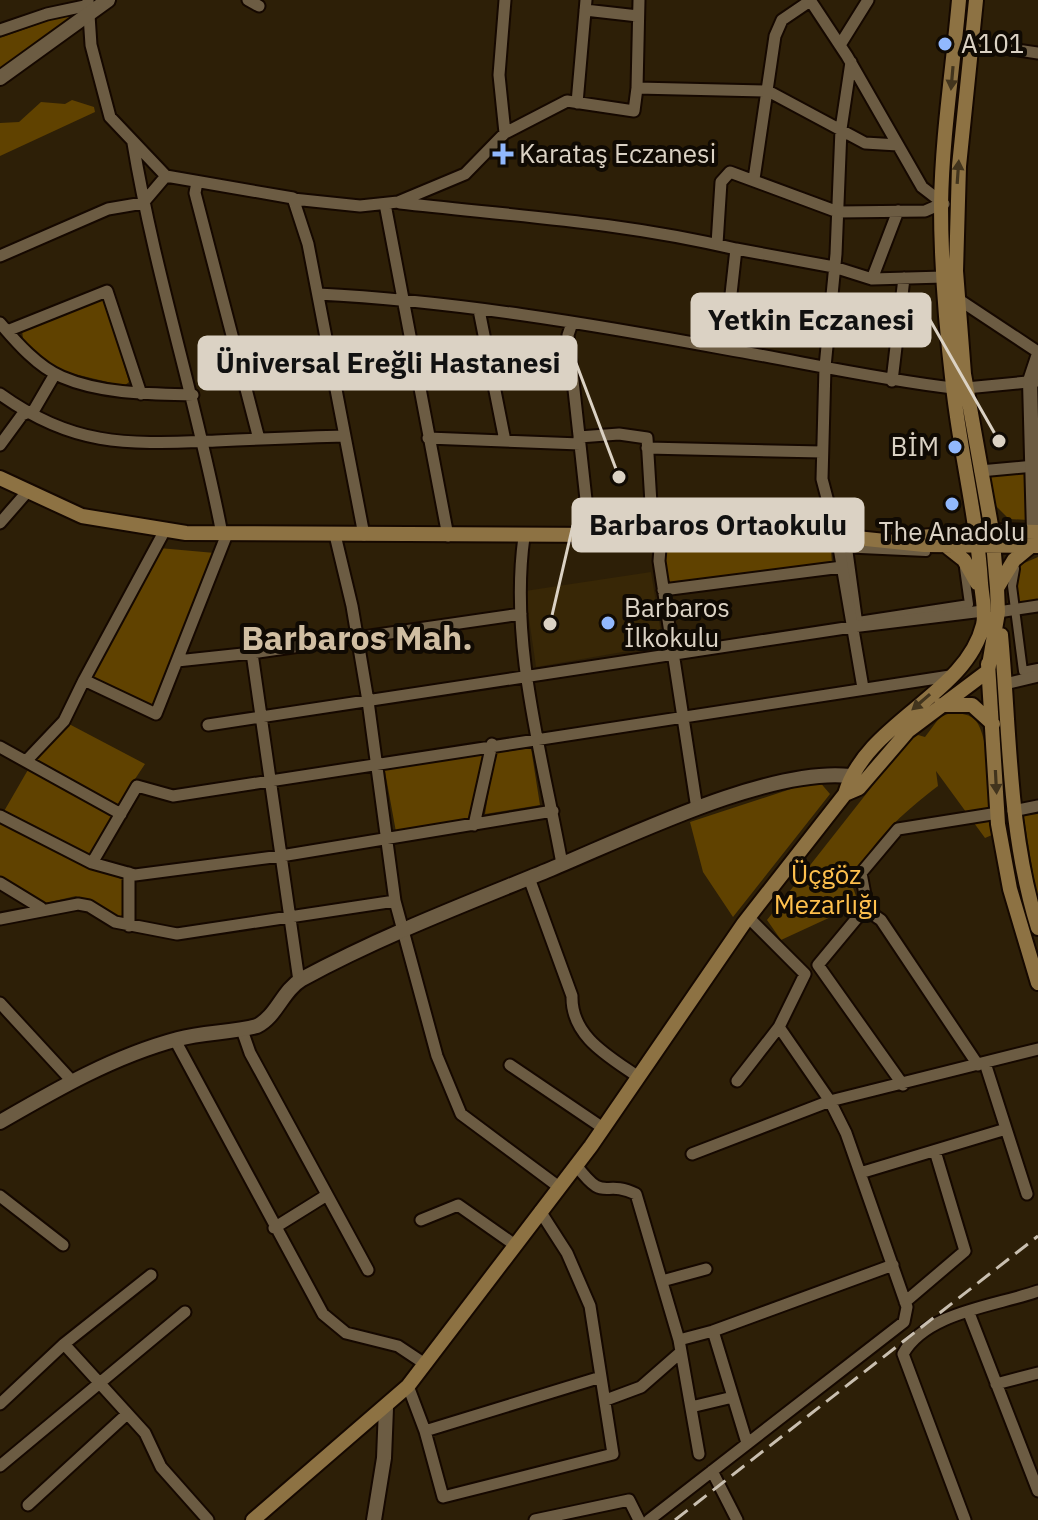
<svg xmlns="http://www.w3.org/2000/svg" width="1038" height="1520" font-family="'IBM Plex Sans',sans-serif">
<rect width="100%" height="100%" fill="#2d1f07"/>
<path fill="#382706" d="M651 572 663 645 536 667 525 591Z"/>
<path fill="#604200" d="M64 15 70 17 0 71V38Z
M72 100 94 107 95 112 0 156V123L19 122 41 102 65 104Z
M104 297 129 382 124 386 58 370 23 340 22 328Z
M1029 470 1028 520 1009 519 995 505 990 474Z
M159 548 215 553 152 707 92 680 91 671Z
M668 548 831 549 832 564 667 585 664 557Z
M1038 557V602L1018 605 1013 579 1022 564Z
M953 712C962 714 970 714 976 721 991 740 990 809 992 835L985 838 936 771 938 786C903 813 868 843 852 885L859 904 781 940 767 920 907 742 918 735 925 737 940 717Z
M69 724 145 764 117 806 32 758Z
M531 748 540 805 485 814 495 753Z
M484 753 472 818 396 832 384 766Z
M29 768 115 815 89 856 3 813Z
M818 780 830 794 733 917 703 872 690 822Z
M1038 810V904L1023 812Z
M0 821 123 880V918L118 920 76 896 41 904 0 878Z"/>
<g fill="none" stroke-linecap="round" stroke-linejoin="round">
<g stroke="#150800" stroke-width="12">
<path id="pedestrian" d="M839 548 926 552
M848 548 858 621 969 604 964 568
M1015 569 1012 586 1023 671 1038 668"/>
</g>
<g stroke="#150800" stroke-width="15">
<path id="minor" d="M88 0 91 45 110 117 166 176 293 198 308 244 364 535
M248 0 259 6
M810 0 847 56 922 187 944 204
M585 10 638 16
M0 30 47 14 89 5
M971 43 1038 53
M840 45 868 0
M851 62 841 129 836 254 825 367 822 479 837 536 863 688
M637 88 639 0
M577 103 586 0
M505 133 499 75 505 0
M133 143C155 275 197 402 222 534
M754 179 775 36 782 20 810 1
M197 182 195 193 259 439
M293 199 360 206 398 202 465 174 505 133 567 101 634 111 637 88 768 91 865 143 898 145
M400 203C516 216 622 222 736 249
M385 204 448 536
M717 244 721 182 730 172 838 212 925 211 941 204
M0 256 108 209 143 203 166 176
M872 279 898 211
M318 294C455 301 591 324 726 349 802 362 876 379 953 388
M958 299 1038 352
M479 310 505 441
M0 323C17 343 38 367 62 377 101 394 151 394 193 395
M572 323 568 335 590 536
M7 331 107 291 141 394
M725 348 736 249 834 267 872 279 944 277
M892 381 904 278
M966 388 1038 381
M0 394C75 448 129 444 216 441 259 439 302 437 345 436
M579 437 619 434 647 438 653 536
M428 438 580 444
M0 445 22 415 34 410 55 374
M647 448 822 452
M980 471 1034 466
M0 523 27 492
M165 530 84 680 156 714 227 534
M335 535 352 606 368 701 395 901 437 1056 461 1114 559 1187
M661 536 659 561 697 809
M524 537C509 644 543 759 562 864
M663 590 842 567
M998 612 1038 606
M177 661 252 653
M1005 684 1038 676
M208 725 852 627 983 611
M0 747 121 814
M27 760 64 721 84 680
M1013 811 1038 806
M0 816 92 863 135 875 281 856 553 811
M474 825 492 744
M92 863 137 786 173 796 950 676
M129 873V926
M529 878 572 996C571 1036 608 1056 637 1076
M0 883 41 908
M868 911 861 873 898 829 998 813
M0 919 78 904 89 906 115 922 177 934 395 901
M299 981 252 653 521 614
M0 1003 71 1080
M242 1030 250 1053 368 1270
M175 1040 323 1314 346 1333 398 1346 425 1364
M985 1063 1027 1194
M510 1065 603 1128
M737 1081 779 1027
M903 1085 818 965 857 918 868 911 881 920 978 1065
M692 1154 830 1101 1038 1049
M576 1165C606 1205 602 1178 636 1194L679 1340 713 1331 747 1443
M860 1173 1006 1129
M0 1196 63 1245
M421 1220 458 1205 515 1245
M274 1228 327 1195
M662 1281 706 1269
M905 1302 965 1251 935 1151
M969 1313 1038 1491
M713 1331 893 1265
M679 1340 699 1454
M64 1344 145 1433 161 1467 208 1520
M996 1384 1038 1373
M408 1386 425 1431 443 1497 613 1454 590 1306 567 1253 540 1211
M606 1400 641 1387 681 1352
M0 1404 64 1344 151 1275
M691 1407 733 1397
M425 1431 601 1377
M0 1466 185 1312
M712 1471 737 1520
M28 1505 127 1414
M535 1520 629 1500 639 1520
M649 1520 904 1322 907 1307 846 1133 830 1101 779 1027 805 974 748 917
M965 1520 903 1354C926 1312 996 1306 1038 1291"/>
</g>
<g stroke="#150800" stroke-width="18">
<path id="tertiary" d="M0 78 108 0
M1034 532 1030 381 1038 357
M0 1122C57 1089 114 1056 178 1039 204 1032 231 1033 257 1026 277 1016 282 991 302 979 381 936 468 903 551 869 628 837 769 767 850 776
M374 1520 384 1458 386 1408"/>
</g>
<g stroke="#150800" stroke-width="18">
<path id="secondary" d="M0 478 82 516 186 533 837 536 924 545 1038 546
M920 537 992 531 1038 532
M945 545 964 560 977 583
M997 588 1014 560 1031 546
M1001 635C1010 734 1008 832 1038 928
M988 664 998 824 1010 889 1038 983
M941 705H972L993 724
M845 794 859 788 908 731 988 671 998 612 997 588 992 531 964 374 956 271 959 166 976 0
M253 1520 408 1386 591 1146 744 923 845 794C866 722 966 695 983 625 986 613 982 596 981 583 977 516 960 452 953 386 946 326 941 265 941 205 942 137 953 68 959 0"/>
</g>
<use href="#pedestrian" stroke="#6c5c43" stroke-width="8"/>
<use href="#minor" stroke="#6c5c43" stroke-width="11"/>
<use href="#tertiary" stroke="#6c5c43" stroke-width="14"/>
<use href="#secondary" stroke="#8d7243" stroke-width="14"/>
<path stroke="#c9bfb0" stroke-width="3" stroke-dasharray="16 8" stroke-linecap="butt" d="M675 1520 1038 1236"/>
</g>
<defs><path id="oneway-solid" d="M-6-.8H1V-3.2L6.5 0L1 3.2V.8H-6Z" transform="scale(2)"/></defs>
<g fill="#42341d">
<use href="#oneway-solid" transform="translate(952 78) rotate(95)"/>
<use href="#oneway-solid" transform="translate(958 172) rotate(-86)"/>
<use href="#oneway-solid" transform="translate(921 702) rotate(139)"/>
<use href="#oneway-solid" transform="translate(996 782) rotate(87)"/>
</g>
<g fill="#91b8fd" stroke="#100a03" stroke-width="3">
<circle cx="945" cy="44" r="8"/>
<path d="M499 142h8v8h8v8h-8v8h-8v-8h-8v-8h8z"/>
<circle cx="955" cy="447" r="8"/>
<circle cx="952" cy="504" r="8"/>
<circle cx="608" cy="623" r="8"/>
</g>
<g text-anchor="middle" stroke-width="8" stroke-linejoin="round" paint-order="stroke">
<g font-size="26" fill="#dbd2c4" stroke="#100a03" text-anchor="start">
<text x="961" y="53">A101</text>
<text x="519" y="163">Karataş Eczanesi</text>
<text x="939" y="456" text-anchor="end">BİM</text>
<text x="952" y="541" text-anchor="middle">The Anadolu</text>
<text x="624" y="617">Barbaros<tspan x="624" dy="30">İlkokulu</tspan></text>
</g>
<g font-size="26" fill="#fec04d" stroke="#100a03">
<text x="826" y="884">Üçgöz<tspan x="826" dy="30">Mezarlığı</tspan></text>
</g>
<g font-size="34" font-weight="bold" fill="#d0bea2" stroke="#100a03">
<text x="357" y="650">Barbaros Mah.</text>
</g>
</g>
<path fill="none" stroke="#dbd2c4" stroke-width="3" d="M999 441L930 320M619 477L576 363M550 624L573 525"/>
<g fill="#dbd2c4" stroke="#100a03" stroke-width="3">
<circle cx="999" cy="441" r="8"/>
<circle cx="619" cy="477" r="8"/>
<circle cx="550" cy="624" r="8"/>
</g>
<g fill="#dbd2c4" stroke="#dbd2c4" stroke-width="3">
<rect x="692" y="294" width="238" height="52" rx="8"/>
<rect x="199" y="337" width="377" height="52" rx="8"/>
<rect x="573" y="499" width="290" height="52" rx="8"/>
</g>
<g font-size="28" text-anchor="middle" font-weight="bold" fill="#111">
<text x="811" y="330">Yetkin Eczanesi</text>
<text x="388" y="373">Üniversal Ereğli Hastanesi</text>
<text x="718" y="535">Barbaros Ortaokulu</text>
</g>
</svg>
